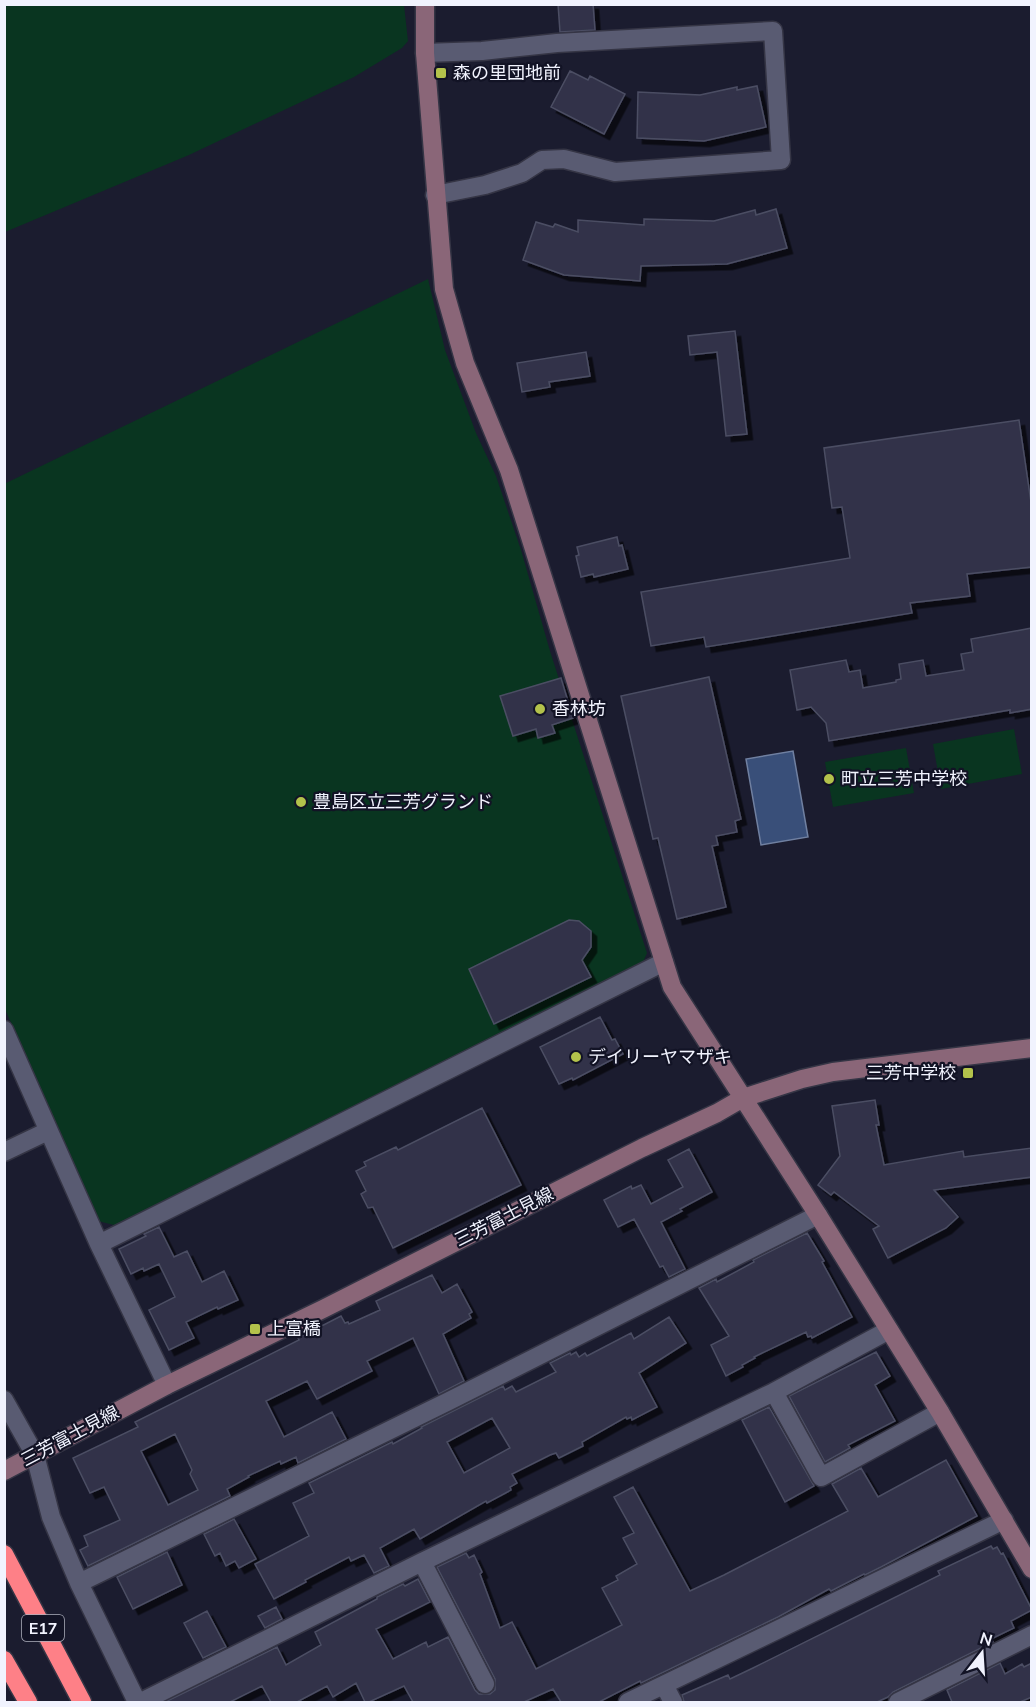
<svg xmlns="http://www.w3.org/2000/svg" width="1036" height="1707" font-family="Mulish,'Noto Sans JP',sans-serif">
<defs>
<filter id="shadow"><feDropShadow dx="5.5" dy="5.5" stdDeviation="0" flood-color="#0009"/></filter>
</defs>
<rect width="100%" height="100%" fill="#1b1c2f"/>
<path fill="#093520" d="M5 4 404 5 408 41 402 48 354 77 189 155 5 232Z
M428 279 445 350 476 433 496 476 521 550 550 651 647 953 642 965 118 1226 98 1221 5 1009 4 484Z
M1014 729 1022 774 941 789 933 744Z
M906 748 914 793 833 807 825 762Z"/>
<path fill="#394f79" stroke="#7080a1" stroke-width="1.5" d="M793 751 808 837 761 845 746 759Z"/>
<path fill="#313348" stroke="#4c4e64" stroke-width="1.5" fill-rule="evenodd" filter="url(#shadow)" d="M558 4H593L595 30 560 32Z
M570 71 588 80 590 76 625 94 604 134 551 107Z
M757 86 766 127 704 141 637 138 638 92 700 95 737 87V90Z
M776 209 787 248 727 264 641 266 640 281 564 275 523 260 536 222 553 227 555 224 578 232V220L644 225V219L714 221 755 210 756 215Z
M735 331 747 434 726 436 717 352 690 355 688 336Z
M586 352 590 376 549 382 550 387 522 392 517 363Z
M1019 420 1032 509V567L967 574 970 596 910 603 912 613 706 647 704 637 651 646 641 592 850 558 842 507 832 508 824 448Z
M617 537 619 546 622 545 628 569 594 577 593 574 581 577 576 556 579 555 577 547Z
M1032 628V709L1010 713V710L829 741 826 723 811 707 797 710 790 670 846 660 849 672 860 670 863 688 896 682V680L901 679 899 664 923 660 926 676 964 670 961 654 973 652 971 639Z
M709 677 741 819 735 821 737 832 716 836 718 845 712 846 726 907 677 919 658 838 653 839 621 696Z
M561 678 573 718 552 725 555 733 538 738 536 729 513 736 500 696Z
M569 920 579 921 591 931V947L582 960 591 977 494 1024 469 969Z
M600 1017 612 1040 615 1039 623 1054 573 1080 572 1078 559 1084 540 1047Z
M875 1100 879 1125H876L884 1165 963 1151 964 1157 1032 1148V1177L934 1190 958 1217 946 1228 888 1258 873 1229 879 1226 834 1192 831 1195 818 1185 840 1156 832 1106Z
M482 1108 521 1185 393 1248 373 1207 368 1208 361 1194 366 1191 356 1171 366 1166 364 1162 396 1147 398 1150Z
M689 1149 712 1192 680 1209 682 1211 661 1222 685 1269 669 1277 663 1266 660 1267 634 1219 618 1227 604 1200 631 1186 632 1189 641 1185 651 1204 683 1187 668 1160Z
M159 1227 174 1257 187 1251 202 1282 224 1271 238 1300 218 1309 217 1307 186 1322 194 1338 169 1350 149 1310 175 1297 159 1264 144 1271 143 1268 131 1274 119 1249 146 1236 144 1234Z
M807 1233 824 1261 822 1262 852 1317 812 1338 811 1336 808 1337 806 1332 754 1357 755 1358 742 1365 743 1367 726 1376 711 1345 729 1336 699 1288 716 1279 717 1282 754 1262 753 1260Z
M432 1275 442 1293 457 1284 472 1312 469 1314 471 1318 443 1334 464 1381 439 1394 413 1338 367 1361 372 1371 317 1399 307 1381 266 1401 284 1437 332 1412 346 1439 298 1463 296 1457 281 1464 280 1461 248 1476 249 1477 227 1489 230 1496 88 1566 80 1550 88 1546 84 1536 120 1520 104 1487 90 1493 73 1458 138 1427 135 1422 299 1340 298 1338 341 1316 345 1323 348 1322 349 1324 380 1310 376 1301ZM175 1434 192 1470 190 1474 198 1490 168 1505 141 1451Z
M669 1317 686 1343 639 1373 657 1407 632 1420 631 1417 627 1419 626 1417 582 1442 583 1446 559 1458 556 1453 550 1455 512 1474 517 1483 510 1487 511 1490 487 1503 486 1501 420 1539 414 1529 380 1548 389 1566 374 1573 364 1555 351 1561 349 1557 305 1580 306 1582 274 1599 255 1564 309 1536 293 1503 314 1493 309 1483 392 1442 393 1444 422 1428 421 1427 503 1386 505 1390 512 1386 516 1392 556 1372 550 1363 570 1353 571 1355 576 1352 579 1357 585 1353 587 1356 631 1333 634 1339ZM492 1418 510 1448 464 1473 447 1442Z
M876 1352 890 1376 875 1385 895 1421 848 1445 850 1448 825 1462 789 1396Z
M769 1407 814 1486 785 1502 742 1420Z
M946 1460 977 1516 881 1567 865 1575 864 1574 831 1591 829 1589 778 1617 641 1683 640 1681 599 1702H561L553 1689 524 1702H413L404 1686 369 1702H365L356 1683 333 1697 327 1686 297 1702H271L262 1686 230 1702H165L277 1647 286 1665 321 1645 315 1632 377 1599V1597L403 1584 405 1586 418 1579 430 1602 376 1629 393 1659 426 1642 428 1647 448 1637 475 1690 479 1694H490L495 1690V1679L437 1567 466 1553 469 1558 474 1555 482 1572 480 1574 500 1628 512 1622 536 1669 622 1625 602 1588 618 1580 616 1576 637 1564 623 1538 634 1533 614 1497 633 1487 690 1591 724 1575 848 1511 832 1484 861 1468 878 1497Z
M234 1519 256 1559 239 1568 235 1561 226 1566 220 1553 215 1556 204 1534Z
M991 1546 993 1549 997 1547 1001 1554 1003 1553 1032 1610 1011 1621 1014 1628 991 1639 993 1642 893 1692 888 1697 877 1702H684L682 1695 728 1675 730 1679 753 1668 940 1575 938 1571Z
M167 1552 182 1585 133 1609 117 1577Z
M276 1607 282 1619 265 1628 258 1616Z
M207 1611 226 1647 203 1658 184 1623Z
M1000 1663 1005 1674 1022 1664 1024 1667 1032 1663V1697L1020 1702H952L947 1690Z"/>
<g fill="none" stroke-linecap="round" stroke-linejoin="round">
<g stroke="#353545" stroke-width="21">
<path id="street" d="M425 53 482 51 557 43 773 31 781 160 615 172 564 159 542 160 522 173 485 185 435 195
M4 1030 99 1244 167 1385
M4 1152 48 1131
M99 1244 664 962
M774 1392 821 1477 940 1412
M4 1400 35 1455 51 1517 79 1583 137 1702
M422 1562 485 1684
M79 1583 449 1401 818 1215
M664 1685 673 1702
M141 1702 422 1562 774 1392 889 1330
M628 1702 1004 1520
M898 1702 1032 1635"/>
</g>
<g stroke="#353545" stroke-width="21">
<path id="secondary" d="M425 4V53L444 289 465 363 509 470 672 987 818 1215 940 1412 1032 1569
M4 1471 167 1385 323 1309 642 1148 717 1113 743 1098 802 1079 833 1072 1032 1048"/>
</g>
<g stroke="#353545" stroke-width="21">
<path id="highway" d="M4 1554 82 1702
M4 1660 28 1702"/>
</g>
<use href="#street" stroke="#595b72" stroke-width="18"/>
<use href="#secondary" stroke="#8a6678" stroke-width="18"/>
<use href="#highway" stroke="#fe8087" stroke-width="18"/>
</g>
<g fill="#b3c24b" stroke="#121325" stroke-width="2">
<rect x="435" y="67" width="12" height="12" rx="3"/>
<circle cx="540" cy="709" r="6"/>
<circle cx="829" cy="779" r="6"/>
<circle cx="301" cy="802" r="6"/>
<circle cx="576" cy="1057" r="6"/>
<rect x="962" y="1067" width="12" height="12" rx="3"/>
<rect x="249" y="1323" width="12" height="12" rx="3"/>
</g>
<g text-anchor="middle" stroke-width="4.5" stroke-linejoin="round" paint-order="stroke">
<rect fill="#121325" stroke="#aeb0bd" stroke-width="1.5" x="22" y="1615" width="42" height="26" rx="4.5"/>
<g font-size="16" font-weight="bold" fill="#f1f3fe">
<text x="43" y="1634">E17</text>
</g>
<g font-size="18" fill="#f1f3fe" stroke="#121325" text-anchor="start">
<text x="453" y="79">森の里団地前</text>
<text x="552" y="715">香林坊</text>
<text x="841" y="785">町立三芳中学校</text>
<text x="313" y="808">豊島区立三芳グランド</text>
<text x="588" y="1063">デイリーヤマザキ</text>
<text x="956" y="1079" text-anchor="end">三芳中学校</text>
<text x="267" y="1335">上富橋</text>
</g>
<g font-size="18" fill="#f1f3fe" stroke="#121325">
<text transform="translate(504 1217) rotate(-27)" y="6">三芳富士見線</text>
<text transform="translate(70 1436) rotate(-28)" y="6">三芳富士見線</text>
</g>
</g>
<rect width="1036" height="1707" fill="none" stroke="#f1f3fe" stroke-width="12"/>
<g transform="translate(982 1653) rotate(17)" stroke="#121325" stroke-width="4.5" paint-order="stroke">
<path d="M0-4.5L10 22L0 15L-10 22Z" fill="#f1f3fe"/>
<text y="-9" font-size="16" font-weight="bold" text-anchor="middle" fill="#f1f3fe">N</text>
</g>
</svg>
